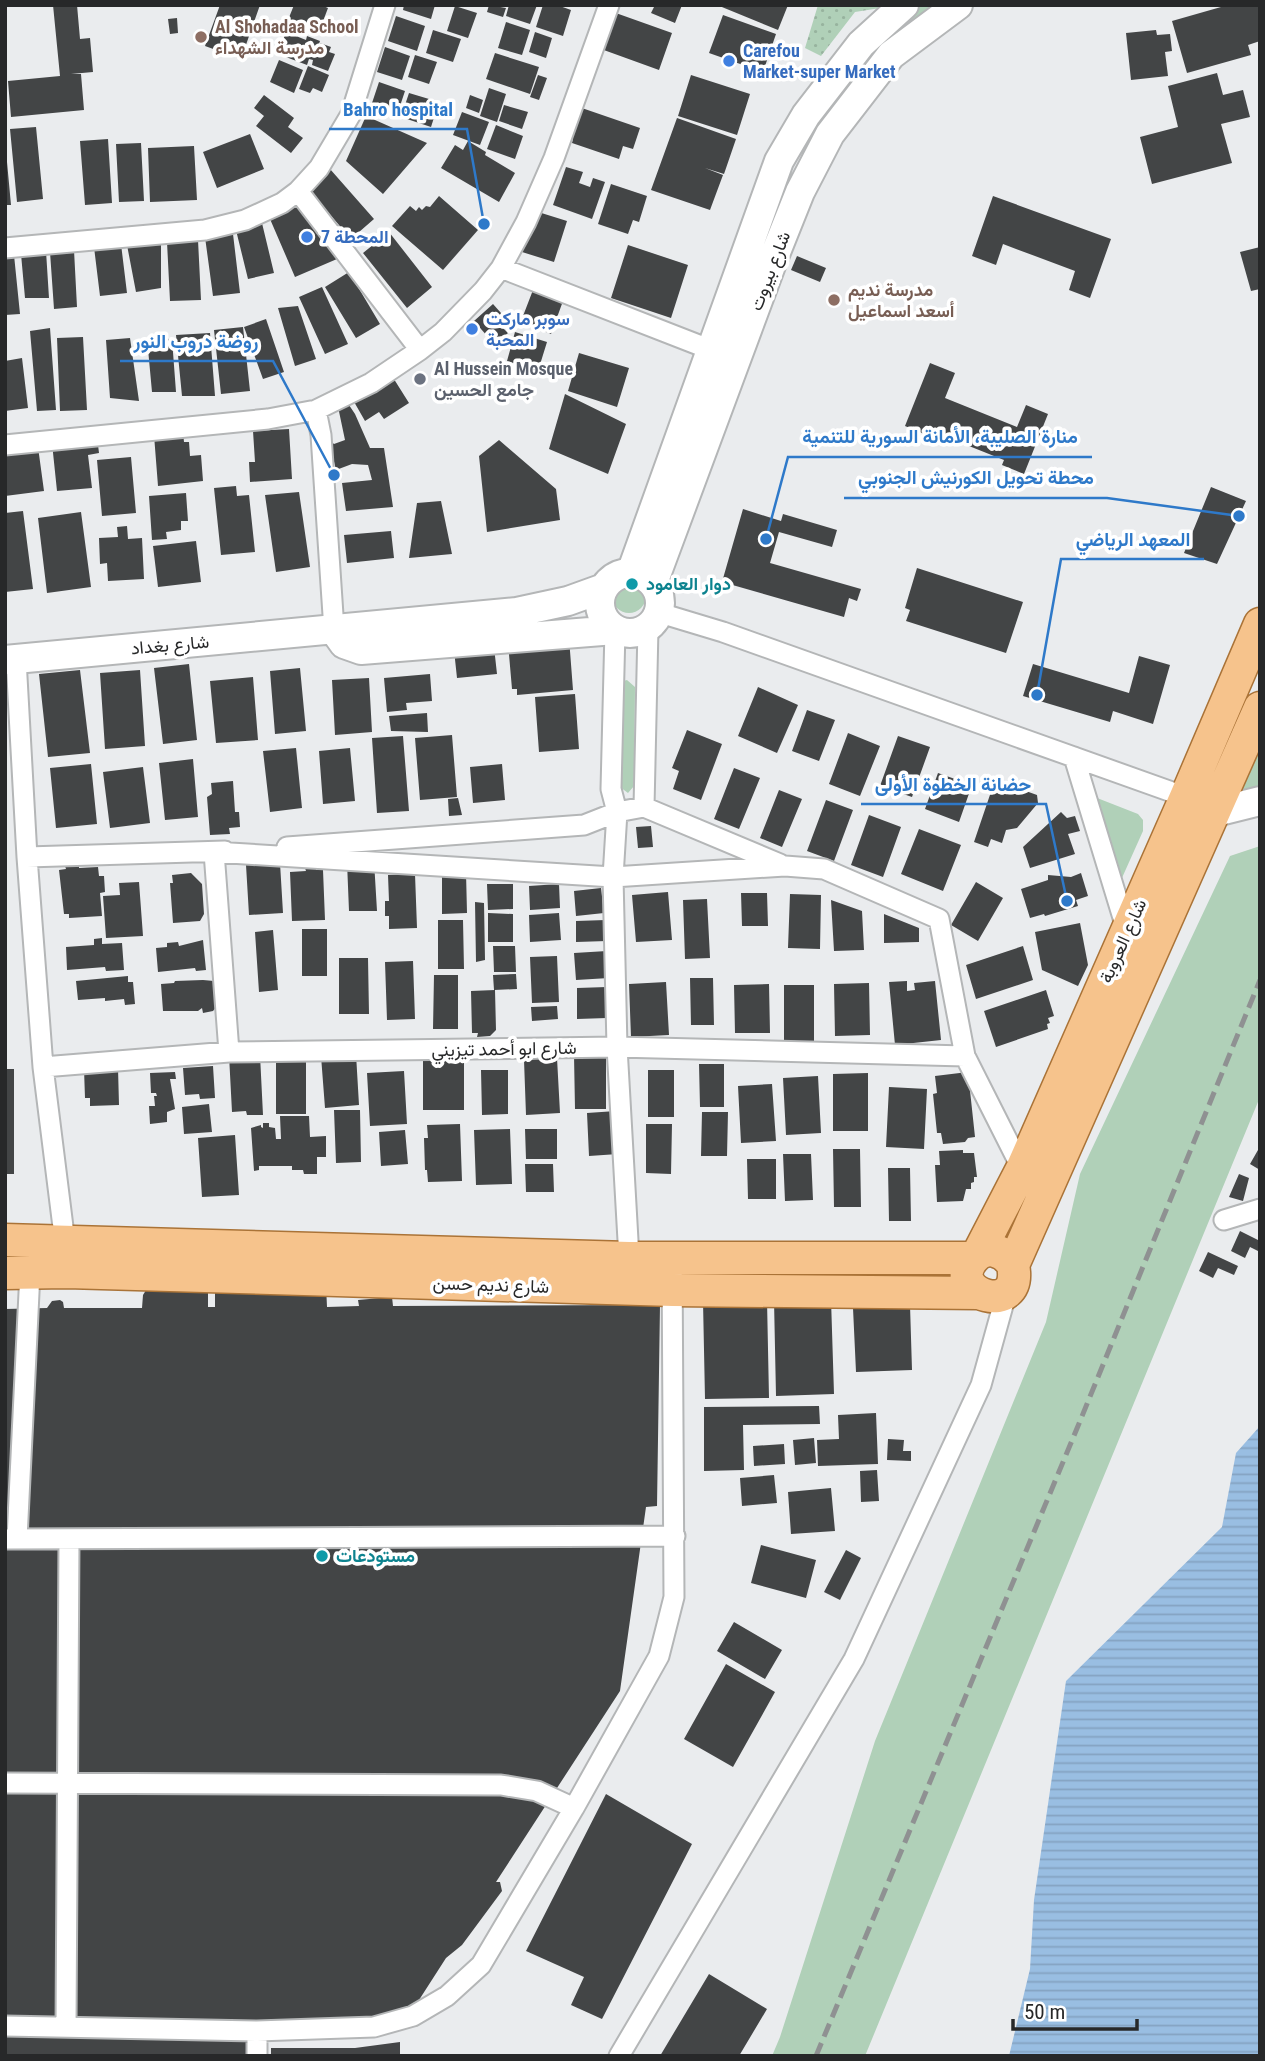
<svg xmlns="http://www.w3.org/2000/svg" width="1265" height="2061" font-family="'Roboto Condensed',Vazirmatn,sans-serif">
<defs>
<pattern id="park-dots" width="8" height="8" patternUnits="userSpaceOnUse" patternTransform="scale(1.75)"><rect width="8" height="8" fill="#b0d0b8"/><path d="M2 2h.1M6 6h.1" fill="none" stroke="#97b39e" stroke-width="1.8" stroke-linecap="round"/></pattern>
<pattern id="water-rules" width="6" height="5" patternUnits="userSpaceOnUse" patternTransform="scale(1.75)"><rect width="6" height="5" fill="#99bee2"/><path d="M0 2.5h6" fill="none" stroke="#84a3c2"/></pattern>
</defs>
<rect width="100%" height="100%" fill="#eaecee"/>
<path fill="#b0d0b8" d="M921 5H939L909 26 863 69 829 112 822 108 844 78 910 12Z
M612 596a17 17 0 1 1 34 0a17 17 0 1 1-34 0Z
M627 680 635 687 634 786 628 793 620 787 623 681Z
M1260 740V789L1233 797Z
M1092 796 1138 814 1143 820V831L1117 889Z
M1260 846V1097L865 2056H772L780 2037 875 1741 1046 1322 1080 1174 1230 856Z"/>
<path fill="url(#park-dots)" d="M818 5H899L855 12 821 56 805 48Z"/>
<path fill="url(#water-rules)" d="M1260 1426V2056H1009L1030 1969 1034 1900 1066 1681 1222 1527 1236 1453Z"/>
<path fill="#434546" d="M53 5H77L80 39 90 38 93 72 71 74H81L84 110 11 117 8 81 60 76Z
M220 5H260L241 59 205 46Z
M294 5H321L328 8 319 32 312 29 314 26 304 23 303 26 288 20Z
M404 5H435L431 19 403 10Z
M489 5 506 8 503 17 487 12Z
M509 5H537L530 24 506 16Z
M543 5H557L571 10 563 36 536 27Z
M655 5H682L675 23 651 13Z
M717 5H788L778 30Z
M1228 5H1260V41L1248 45 1251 55 1187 73 1172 21Z
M455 6 477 13 468 38 447 31Z
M613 12 672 33 659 70 601 49Z
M723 15 776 34 763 72 709 53Z
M396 16 425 26 417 51 388 41Z
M177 18 178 33 170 34 168 19Z
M506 22 530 30 522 55 498 48Z
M433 30 461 39 453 62 426 53Z
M1156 30 1157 35 1170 34 1172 51 1165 52 1168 76 1131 80 1126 33Z
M286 32 306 40 307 36 320 41 315 55 320 43 331 47 329 52 335 54 328 71 312 65 313 60 309 59 307 65 278 54Z
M535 32 552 38 546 58 529 52Z
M385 47 410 56 402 80 377 72Z
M495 53 539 67 530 94 486 79Z
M415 55 437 62 429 84 408 77Z
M279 60 303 70 294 93 270 82Z
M308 66 329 75 322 92 313 88 310 93 299 89Z
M1217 73 1223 95 1243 90 1250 117 1221 124 1232 163 1152 184 1140 137 1178 127 1168 86Z
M538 75 547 78 539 100 530 97Z
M691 75 750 94 737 135 678 116Z
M379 82 405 91 397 115 371 106Z
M489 88 506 94 497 122 480 116Z
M409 93 439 102 431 127 401 117Z
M264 95 294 118 288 127 303 138 291 153 256 126 264 116 254 108Z
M470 95 483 100 479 113 466 108Z
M504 105 528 112 522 129 499 121Z
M576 106 640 128 633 149 623 146 619 159 572 143 573 139 565 137Z
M462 112 489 122 480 145 453 135Z
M366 116 427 143 383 194 346 161Z
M677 118 736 139 724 174 705 168 723 175 710 210 651 190Z
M496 125 523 136 515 159 487 149Z
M36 127 43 199 17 202 10 129Z
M250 134 264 169 217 188 203 152Z
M108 139 112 203 85 205 80 141Z
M468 141 486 152 485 155 515 173 499 202 441 168 455 145 463 150Z
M141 143 144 201 119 202 116 144Z
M194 146 197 200 150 202 148 148Z
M5 162H7L11 205H5Z
M566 167 583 172 579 183 590 187 593 178 605 182 592 219 553 205Z
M330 169 374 219 351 239 308 189Z
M611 184 647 196 639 222 633 220 628 234 598 224Z
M439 196 478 230 443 270 392 226 410 206 416 211 419 207 422 210 426 206 430 207Z
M993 196 1111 239 1090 298 1069 290 1075 271 1003 244 996 265 972 256Z
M294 201 337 259 295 277 270 219Z
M535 211 567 221 554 262 522 252Z
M261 219 274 273 248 279 235 226Z
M389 232 432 287 407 308 363 253Z
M233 234 240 293 213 296 205 237Z
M161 238V288L136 292 127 245Z
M198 240 201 300 170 301 167 242Z
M121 244 127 293 100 296 94 247Z
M628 245 688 265 671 318 611 298Z
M1260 247V289L1251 291 1240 252Z
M74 250 77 307 54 309 50 252Z
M46 251 49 298H25L21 254Z
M14 255 20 314 5 315V256Z
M797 256 826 268 820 282 791 270Z
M349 272 380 324 356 338 325 287Z
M322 287 348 344 325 354 299 297Z
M533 290 563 301 551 334 531 326 533 320 523 316Z
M493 304 509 322 503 328 508 333 495 345 474 321Z
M298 306 316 359 295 366 278 308Z
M266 319 284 372 263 379 244 327Z
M243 327 250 391 221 394 214 330Z
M50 328 56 410 37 411 30 331Z
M515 332 547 342 538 371 507 361Z
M210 333 215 396H182L176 335Z
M83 337 87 410 60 411 57 338Z
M130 338 139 401 110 398 106 340Z
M147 338 172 339 176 392H152Z
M579 353 629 368 617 407 568 391Z
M22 358 28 408 5 411V361Z
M930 363 955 373 945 398 1017 427 1026 405 1048 414 1024 474 1002 465 1004 460 929 430 927 435 905 426Z
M392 376 409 403 384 419 379 412 365 421 353 400Z
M565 394 626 424 608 474 549 449Z
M345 399 355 414 370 448H384L393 507 346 511 342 483 372 480 368 465 352 464 336 470 329 440 334 444 345 440 337 402Z
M289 429 292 479 250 482 249 462H255L253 431Z
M183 432 184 442H189L190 456 201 455 203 481 158 486 154 435Z
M499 440 556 489 560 520 487 532 479 456Z
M52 443 98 445 99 453 88 455 92 488 57 491Z
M38 447 44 491 5 496V451Z
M131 457 136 513 102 516 97 460Z
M236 486 237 496 249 495 255 552 221 555 214 488Z
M1211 487 1246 501 1217 564 1184 553Z
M299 492 310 567 276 572 265 495Z
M186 493 188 521H181V530L166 532 167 539 152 540 149 496Z
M441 501 452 554 409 558 417 503Z
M743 509 781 521 783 514 837 530 832 547 779 532 770 563 861 589 857 601 849 598 844 617 722 582Z
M23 511 33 589 5 592V513Z
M81 512 91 587 47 593 38 518Z
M127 526 128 539 142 538 144 579 108 581 107 563 100 564 99 538 118 537 117 527Z
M391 531 394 558 347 563 344 535Z
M196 541 201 582 158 587 153 546Z
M917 568 1023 602 1006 653 906 621 910 610 905 608Z
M569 638 573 690 517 695V689H512L508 643Z
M494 647 497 674 457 678 454 650Z
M1139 656 1170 665 1153 724 1113 711 1110 722 1023 696 1033 664 1129 693Z
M189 664 197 740 163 744 154 668Z
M300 668 306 731 275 734 270 671Z
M80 670 90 753 48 757 39 674Z
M140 670 145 746 105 749 100 673Z
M430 674 432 701 406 703 407 710 387 712 384 678Z
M253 677 258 740 216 743 210 681Z
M369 678 372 732 335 735 332 680Z
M758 687 798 705 777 753 738 736Z
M575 694 579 749 539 752 535 697Z
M807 710 835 720 819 761 792 751Z
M427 713 428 732 391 731 389 716Z
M687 730 722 744 701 800 673 789 679 771 672 768Z
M848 733 880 746 860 796 829 784Z
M452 735 457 797 420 800 415 738Z
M403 736 409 811 377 813 372 738Z
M898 736 930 747 912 797 880 786Z
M296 748 302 808 270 812 263 751Z
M350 748 355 801 323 804 319 751Z
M193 759 198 817 165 820 159 763Z
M91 764 97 824 56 828 50 768Z
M502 764 505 800 473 803 470 767Z
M143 767 150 823 110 828 103 772Z
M734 768 760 778 739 829 714 819Z
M938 773 972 785 959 822 925 809Z
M995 780 1037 795 1038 803 1017 828 1006 830 1002 843 991 839 988 847 974 842Z
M233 781 235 812H239L240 827 229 828 230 834 210 835 207 797 212 794 211 783Z
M779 790 802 799 782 847 760 838Z
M458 798 462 815 449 816 448 799Z
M826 800 853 810 834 861 807 851Z
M1061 812 1067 818 1075 816 1080 831 1068 834 1075 854 1030 868 1023 847Z
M869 815 901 827 883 877 851 865Z
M651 826 653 847 638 848 636 827Z
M919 829 961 845 943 891 901 874Z
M374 861 377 911H349L347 862Z
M280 863 283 913 249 915 246 865Z
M79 865V868L98 867 99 876H104L105 892 100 893 102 916 69 918V914H64L59 870 66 869 65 866Z
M316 867V870H323L325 920 292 921 290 872 306 871 305 868Z
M442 872H466L467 913 442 914Z
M191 873 202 884 204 914 200 921 173 923 170 883H173L172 875Z
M1081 873 1088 896 1076 900 1078 906 1045 916 1044 914 1030 918 1021 889 1048 880V875L1071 877Z
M415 874 417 928 389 929V916H385V901H389L388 875Z
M139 882 143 936 106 938 103 896 120 895 119 883Z
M976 882 1003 898 978 941 951 925Z
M487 884H513V909L488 910Z
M559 884 560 908 530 910 529 886Z
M601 888 604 913 576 916 574 891Z
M668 892 672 940 636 942 632 895Z
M741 893H767L768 926H742Z
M790 894 821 895 820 949 788 948Z
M707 899 710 958 685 959 683 900Z
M831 900 862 911 864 950 834 951Z
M475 902 484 903 485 960 476 962Z
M488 913 513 914V942H488Z
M559 913 561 940 530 942 529 915Z
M884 914 919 928V942L884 943Z
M438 920H463L464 969H438Z
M606 920 607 941 576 942V921Z
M1080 923 1088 965 1078 986 1042 970 1035 932Z
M302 929H327V976H302Z
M273 930 278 990 259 992 255 932Z
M102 938V944L122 943 124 970 106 971 105 967 67 970 66 947 94 945V939Z
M203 940 206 970 196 971 195 968 158 972 156 948 167 947V943L178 942 179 946Z
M493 946H515L516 972H494Z
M1023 946 1033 980 976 999 966 965Z
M607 951 609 978 576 980 574 953Z
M557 956 559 1002 532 1003 530 957Z
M339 958H368L369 1014H339Z
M413 961 415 1019 387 1020 385 962Z
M516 974 517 989 494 990 493 975Z
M434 975H458V1029H433Z
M128 976V982H133L135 1004 125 1005 124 999 105 1001V998L78 1000 76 981Z
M690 978H713L714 1025H691Z
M203 980 214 981 217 1006 213 1011 203 1013 202 1008 198 1011H163L161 984 174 983 175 981Z
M907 981V991L915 990 914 983 935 981 941 1040 895 1045 889 982Z
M666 982 669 1035 631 1037 629 984Z
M869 983 870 1035 835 1036 834 984Z
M769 984 770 1033H735L734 985Z
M784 985H814V1041H784Z
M607 987V1018L577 1019V988Z
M495 990 496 1030 490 1036 477 1037 478 1033H472L471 991Z
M1046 990 1054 1016 1048 1018 1050 1023 1047 1024 1048 1029 996 1047 984 1011Z
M557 1006 558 1019 532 1021 531 1007Z
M356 1054 359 1105 325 1108 321 1056Z
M423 1054H464V1110H423Z
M229 1055H260L263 1115H247L246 1111 232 1112Z
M574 1055H606V1109H575Z
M276 1057H306V1114H276Z
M557 1058 560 1113 526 1115 524 1060Z
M699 1064H724V1107H700Z
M213 1066 215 1098 200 1099 199 1094 185 1095 183 1068Z
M118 1068 119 1105 90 1106V1098H85L84 1069Z
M5 1069H14V1174H5Z
M481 1070H508V1114L482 1115Z
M648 1070H674V1117H648Z
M404 1071 407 1124 370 1126 367 1073Z
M175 1072 176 1079H170L175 1109 167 1112V1122L150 1124 149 1106H155L154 1096H157L156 1093H151L150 1073Z
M968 1072 975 1137 968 1138 965 1142 943 1144 941 1133H937L933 1094 937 1093 935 1076Z
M868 1073V1131H833V1074Z
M818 1076 821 1133 786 1135 783 1078Z
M772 1084 776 1141 741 1143 738 1086Z
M889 1087 927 1089 924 1149 886 1147Z
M209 1104 212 1132 184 1134 182 1107Z
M334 1110H360L361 1162 336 1163Z
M616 1111 618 1154 589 1156 587 1113Z
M702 1112H728L727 1156H701Z
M280 1116H309L310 1137 326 1136V1157H317V1174H304L303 1170H292V1166H259V1170L254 1171 251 1128 261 1125V1127L263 1128V1123H269V1127L275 1128 276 1139H281Z
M460 1124 462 1181 428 1182 427 1170H425L424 1138H428L427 1125Z
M646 1124H672L671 1174 646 1173Z
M510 1129 512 1184 476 1185 474 1130Z
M525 1129H557V1159H526Z
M405 1130 408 1164 381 1166 379 1132Z
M235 1135 239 1195 202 1197 198 1138Z
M833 1149H860L861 1207H834Z
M963 1150V1153H974L977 1177H974V1182L971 1183V1189H966L963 1201 937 1202 935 1165H940L939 1151Z
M1258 1150 1260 1151V1170L1250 1164Z
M783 1154H811L813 1200 785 1201Z
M747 1159H776V1199H748Z
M525 1164H553L554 1192H526Z
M888 1168H910L911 1221H889Z
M1239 1174 1249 1178 1243 1201 1229 1197Z
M1240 1231 1260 1241V1252L1250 1247 1245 1258 1231 1251Z
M1208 1252 1238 1266 1234 1275 1218 1268 1213 1278 1199 1271Z
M326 1285 327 1307 359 1306 358 1300 392 1297 393 1306 660 1305 657 1506 646 1507 620 1691 496 1882H500L502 1891 462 1945 446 1958 410 2014 258 2040 256 2056H5V1309L47 1308 52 1301 60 1300 63 1302 64 1308H142L143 1295 148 1287 208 1288V1307H215V1290Z
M831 1299 834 1394 776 1396 774 1300Z
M767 1300 769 1398 705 1399 703 1301Z
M910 1305 912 1370 856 1372 853 1308Z
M819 1406 820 1424 743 1425 744 1470 704 1471V1407Z
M876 1413 878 1464 818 1466 817 1440 839 1439 838 1415Z
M814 1438 816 1463 795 1465 793 1440Z
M888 1439 904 1440 903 1451H911V1461L887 1460Z
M784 1444 785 1464 754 1466 753 1446Z
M877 1470 879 1501 861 1502 860 1471Z
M774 1475 777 1503 742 1506 740 1478Z
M831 1488 835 1531 791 1534 788 1492Z
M761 1545 816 1560 806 1598 751 1583Z
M846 1550 861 1558 840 1600 824 1592Z
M734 1622 782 1650 765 1679 717 1651Z
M726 1664 775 1692 733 1767 684 1739Z
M606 1794 692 1844 602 2019 571 2005 584 1977 526 1951Z
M709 1974 767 2009 739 2056H660Z
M400 2042V2056H271V2048H355Z"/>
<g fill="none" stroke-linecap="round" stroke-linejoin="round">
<g stroke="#b4b6b7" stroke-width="23">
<path id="street" d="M298 191 420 350
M5 248 205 230 245 220 282 203 298 191 319 168 351 114 385 5
M501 268 709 349
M316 410 321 435 334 630
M5 445 268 419 316 410 371 383 420 350 443 332 483 291 501 268 526 222 554 158 609 5
M660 613 723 632 1186 797
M615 630 611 789 617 812 613 877 617 1047 629 1258
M16 659 27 857 43 1067 66 1251
M1074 757 1127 931
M644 807 648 628
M287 847 584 825 617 812 644 807 780 864
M214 852 613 877 785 866 824 869 939 919 965 1056 1022 1169
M214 852 229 1052
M27 857 225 851
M43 1067 229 1052 617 1047 965 1056
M1224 1220 1260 1209
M5 1539 675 1536
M17 1539 30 1272
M5 1783 501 1785 537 1791 574 1808
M5 2026 257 2031 374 2027 413 2016 447 1996 481 1965 574 1808 659 1656 674 1597 672 1258
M66 2026 69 1540
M257 2031V2056
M619 2056 854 1659 981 1385 1007 1291"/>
</g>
<g stroke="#b4b6b7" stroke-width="32">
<path id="secondary" d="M600 603a30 30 0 1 1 60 0a30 30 0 1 1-60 0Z
M631 573 779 161 806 115 861 44 904 5
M653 583 776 252 800 192 830 134 891 55 958 5
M334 630 344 644 361 650 615 630
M5 660 517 612 568 601 604 588
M1212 813 1260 801"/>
</g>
<g stroke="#aa7337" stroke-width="35">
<path id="primary" d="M5 1240 629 1258H974
M978 1254 1022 1169 1186 797 1260 624
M1013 1265C1004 1250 985 1244 973 1259 944 1294 1024 1319 1013 1265L1260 708
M5 1273 67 1272 673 1290 978 1293"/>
</g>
<use href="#street" stroke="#fff" stroke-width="19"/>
<use href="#secondary" stroke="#fff" stroke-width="28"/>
<use href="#primary" stroke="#f6c38c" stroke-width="32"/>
<path stroke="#8f9192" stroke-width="5" stroke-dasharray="14 7" stroke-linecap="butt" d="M816 2056 1078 1426 1260 980"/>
</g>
<g fill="#8d6e63" stroke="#fff" stroke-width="2.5">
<circle cx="201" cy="37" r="7"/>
<circle cx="834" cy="300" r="7"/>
</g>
<g fill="#3f7fe0" stroke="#fff" stroke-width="2.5">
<circle cx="729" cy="61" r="7"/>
<circle cx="307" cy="237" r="7"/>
<circle cx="472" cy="329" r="7"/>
</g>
<circle fill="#6b7280" stroke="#fff" stroke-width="2.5" cx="420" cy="379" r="7"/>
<g fill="#0f9aa8" stroke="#fff" stroke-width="2.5">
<circle cx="632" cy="584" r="7"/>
<circle cx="322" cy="1556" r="7"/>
</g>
<g text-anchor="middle" stroke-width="7" stroke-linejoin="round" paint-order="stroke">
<g font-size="18" font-weight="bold" fill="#785e54" stroke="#fff" text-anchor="start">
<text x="215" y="33">Al Shohadaa School<tspan x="215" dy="21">مدرسة الشهداء</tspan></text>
<text x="848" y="296">مدرسة نديم<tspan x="848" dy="21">أسعد اسماعيل</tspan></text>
</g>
<g font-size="18" font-weight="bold" fill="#366cbe" stroke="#fff" text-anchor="start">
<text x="743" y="57">Carefou<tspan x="743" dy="21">Market-super Market</tspan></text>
<text x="321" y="243">المحطة 7</text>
<text x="486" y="325">سوبر ماركت<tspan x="486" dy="21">المحبة</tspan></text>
</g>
<g font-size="18" fill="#272829" stroke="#fff">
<text transform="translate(770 271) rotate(-69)" y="6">شارع بيروت</text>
<text transform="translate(170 645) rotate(-5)" y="6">شارع بغداد</text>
<text transform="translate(1123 941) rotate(-66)" y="6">شارع العروبة</text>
<text transform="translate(504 1049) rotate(-1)" y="6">شارع ابو أحمد تيزيني</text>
<text transform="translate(491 1285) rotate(2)" y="6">شارع نديم حسن</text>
</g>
<g font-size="18" font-weight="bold" fill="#5b616d" stroke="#fff" text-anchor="start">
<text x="434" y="375">Al Hussein Mosque<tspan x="434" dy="21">جامع الحسين</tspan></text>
</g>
<g font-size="18" font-weight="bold" fill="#0d838f" stroke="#fff" text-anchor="start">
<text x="646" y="590">دوار العامود</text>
<text x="336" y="1562">مستودعات</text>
</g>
</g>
<path fill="none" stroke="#2e79c9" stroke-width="2.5" d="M484 224L467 129H329M334 475L273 361H120M766 539L788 457H1092M1239 516L1107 498H844M1037 695L1061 559H1204M1067 901L1046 804H861"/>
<g fill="#2e79c9" stroke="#fff" stroke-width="2.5">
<circle cx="484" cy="224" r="7"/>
<circle cx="334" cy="475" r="7"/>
<circle cx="766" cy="539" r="7"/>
<circle cx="1239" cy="516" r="7"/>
<circle cx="1037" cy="695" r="7"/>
<circle cx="1067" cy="901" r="7"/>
</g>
<g font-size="19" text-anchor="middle" font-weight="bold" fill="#2e79c9" stroke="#fff" stroke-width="7" stroke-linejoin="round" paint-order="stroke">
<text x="398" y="116">Bahro hospital</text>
<text x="196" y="348">روضة دروب النور</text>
<text x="940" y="443">منارة الصليبة، الأمانة السورية للتنمية</text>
<text x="976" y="484">محطة تحويل الكورنيش الجنوبي</text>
<text x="1133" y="546">المعهد الرياضي</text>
<text x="953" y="791">حضانة الخطوة الأولى</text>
</g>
<rect width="1265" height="2061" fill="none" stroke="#272829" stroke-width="14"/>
<path d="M1013 2019v10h124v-10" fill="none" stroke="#272829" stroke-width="3.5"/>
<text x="1024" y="2019" font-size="21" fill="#272829" stroke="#ffffff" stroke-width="5" paint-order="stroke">50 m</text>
</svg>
